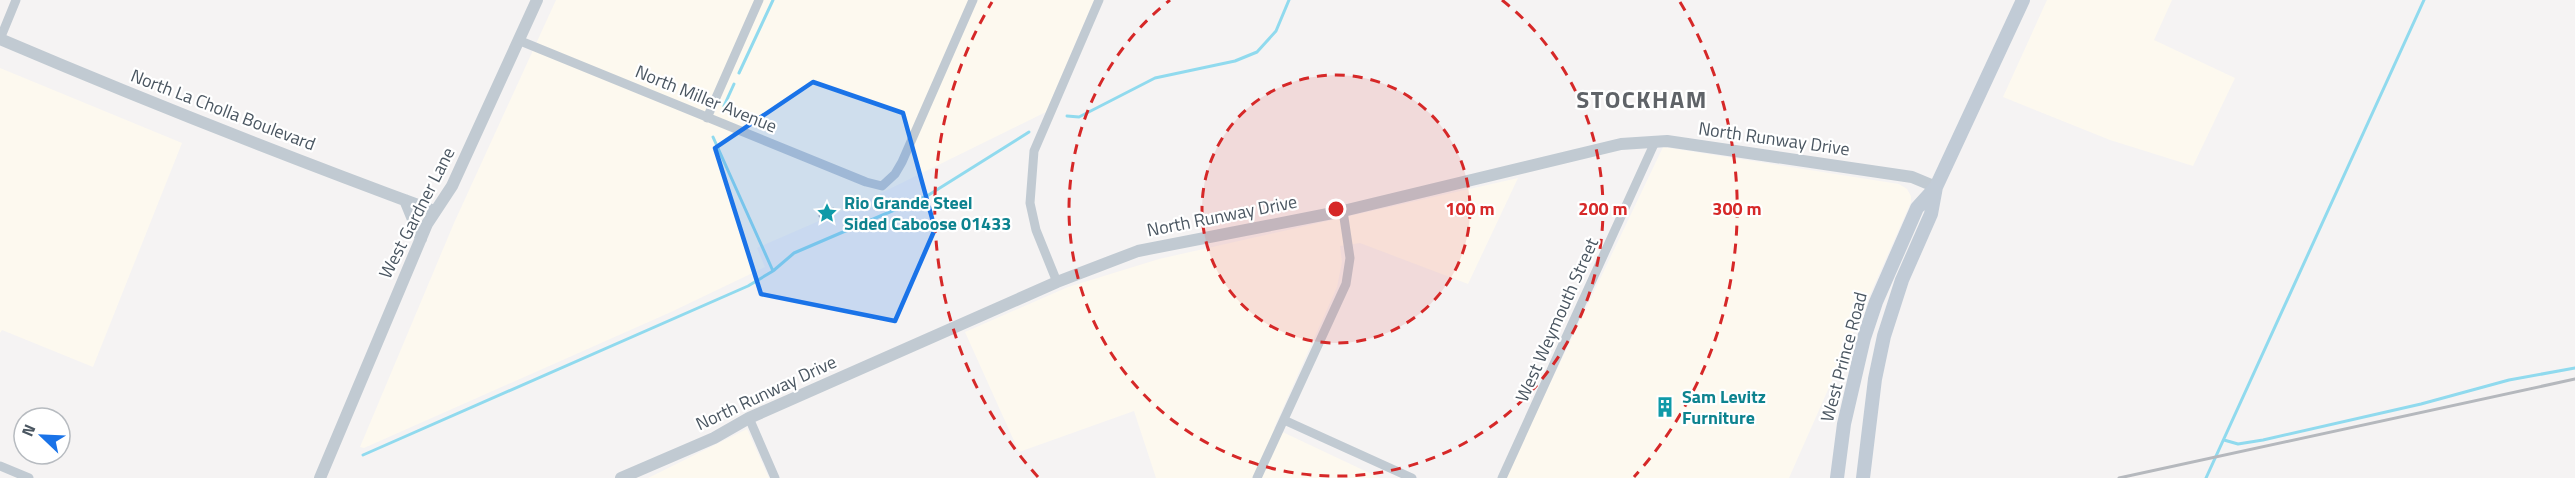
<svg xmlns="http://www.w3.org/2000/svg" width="2575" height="478" font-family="'Titillium Web',sans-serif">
<rect width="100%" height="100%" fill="#f5f3f3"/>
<path fill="#fdf9ef" d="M556 0H1094L1046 112 865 201 757 248 765 267 671 312 364 448 360 447 454 223Z
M2047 0H2172L2154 40 2235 78 2193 166 2110 140 2003 97Z
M0 68 182 143 93 367 2 330 0 333Z
M1663 147 1899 184 1907 189 1911 196V202L1789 478H1505Z
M1518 178 1468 284 1360 243 1340 246 1342 262 1337 287 1274 428 1380 478H1156L1134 411 1019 452 965 332 1068 287 1159 259Z
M747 429 769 478H648Z"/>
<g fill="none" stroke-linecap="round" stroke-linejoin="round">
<path stroke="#90daee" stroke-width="3" d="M739 73 773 0
M724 106 734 84
M1067 116 1079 117 1155 78 1235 61 1257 52 1276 31 1289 0
M713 137 773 271
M2224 440 2238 444 2263 440 2421 404 2509 380 2575 368
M363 455 748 286 773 271 794 253 927 196 1029 132
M2206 478 2424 0"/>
<path stroke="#c1cad2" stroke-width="9" d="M0 39 16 0
M518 40 866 182 882 186 895 174 902 162 973 0
M707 118 759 0
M1057 282 1036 230 1030 203 1034 151 1099 0
M749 418 775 478
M1284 420 1412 478
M0 466 29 478
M1257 478 1346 284 1350 258 1343 211
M1502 478 1655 142"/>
<path stroke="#c1cad2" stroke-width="12" d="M0 39C143 100 288 157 434 211
M405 200 421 239
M320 478 427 224 452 186 537 0
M621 478 714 438 749 418 1057 282 1138 251 1343 211 1621 144 1667 141 1912 177 1936 187"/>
<path stroke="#c1cbd6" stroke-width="14" d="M1837 478 1844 424 1864 338 1876 302 1917 208 1936 187 2023 0
M1863 478 1875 379 1884 336 1902 280 1931 214 1936 187"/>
<path stroke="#b5b8bd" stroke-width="3" d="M820 216 833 209
M2119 478 2575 379"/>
</g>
<path fill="#1a73e8" fill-opacity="0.2" stroke="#1a73e8" stroke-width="4.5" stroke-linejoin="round" d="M813 82 903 113 935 229 895 321 761 294 715 148Z"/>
<circle cx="1336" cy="209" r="134" fill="#d62828" fill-opacity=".12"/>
<g fill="none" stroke="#d62828" stroke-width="3" stroke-dasharray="10 8">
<circle cx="1336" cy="209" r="134"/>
<path d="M1502 0A267 267 0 1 1 1170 0"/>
<path d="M1038 477A401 401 0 0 1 992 2M1680 2A401 401 0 0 1 1634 477"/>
</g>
<defs>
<g id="sight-bare" transform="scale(1.62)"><path d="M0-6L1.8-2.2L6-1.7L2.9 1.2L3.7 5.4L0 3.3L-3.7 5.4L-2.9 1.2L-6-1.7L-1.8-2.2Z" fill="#0f9aa8" stroke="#fff" stroke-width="2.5" paint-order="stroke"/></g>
<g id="building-bare" transform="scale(1.62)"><path d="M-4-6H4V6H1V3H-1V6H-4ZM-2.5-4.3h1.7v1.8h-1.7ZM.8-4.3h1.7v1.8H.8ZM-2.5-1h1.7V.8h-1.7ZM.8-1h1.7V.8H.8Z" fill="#0f9aa8" stroke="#fff" stroke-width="2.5" paint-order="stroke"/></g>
</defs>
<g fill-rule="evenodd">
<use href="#sight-bare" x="827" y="213"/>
<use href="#building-bare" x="1665" y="407"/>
</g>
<g text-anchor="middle" stroke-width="4.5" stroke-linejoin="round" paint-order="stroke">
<g font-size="18" fill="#4a5661" stroke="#fff">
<text transform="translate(706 99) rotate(22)" y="6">North Miller Avenue</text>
<text transform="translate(223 110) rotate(21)" y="6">North La Cholla Boulevard</text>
<text transform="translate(1774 139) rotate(8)" y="6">North Runway Drive</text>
<text transform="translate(417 213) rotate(-63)" y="6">West Gardner Lane</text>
<text transform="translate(1222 216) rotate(-11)" y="6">North Runway Drive</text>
<text transform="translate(1557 320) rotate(-66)" y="6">West Weymouth Street</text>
<text transform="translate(1844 357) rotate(-75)" y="6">West Prince Road</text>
<text transform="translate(766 393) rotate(-25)" y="6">North Runway Drive</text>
</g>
<g font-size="18" font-weight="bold" fill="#0d838f" stroke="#fff" text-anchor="start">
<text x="844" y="209">Rio Grande Steel<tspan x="844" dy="21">Sided Caboose 01433</tspan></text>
<text x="1682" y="403">Sam Levitz<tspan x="1682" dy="21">Furniture</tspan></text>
</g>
<g font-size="24" font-weight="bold" letter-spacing="1.5" fill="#5f6368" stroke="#fff">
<text x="1642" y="108">STOCKHAM</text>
</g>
</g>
<circle cx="1336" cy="209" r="9" fill="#d62828" stroke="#fff" stroke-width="3"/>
<g font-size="18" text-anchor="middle" font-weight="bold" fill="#d62828" stroke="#fff" stroke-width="4.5" stroke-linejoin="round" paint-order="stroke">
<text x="1470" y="215">100 m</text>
<text x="1603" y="215">200 m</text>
<text x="1737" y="215">300 m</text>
</g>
<g transform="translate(42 436) rotate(293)"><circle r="28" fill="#ffffff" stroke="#b7bbc0" stroke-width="1.5"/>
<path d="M0-4.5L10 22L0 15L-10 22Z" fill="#1a73e8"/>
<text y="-9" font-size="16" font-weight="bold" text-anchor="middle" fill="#4a5661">N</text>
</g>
</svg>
